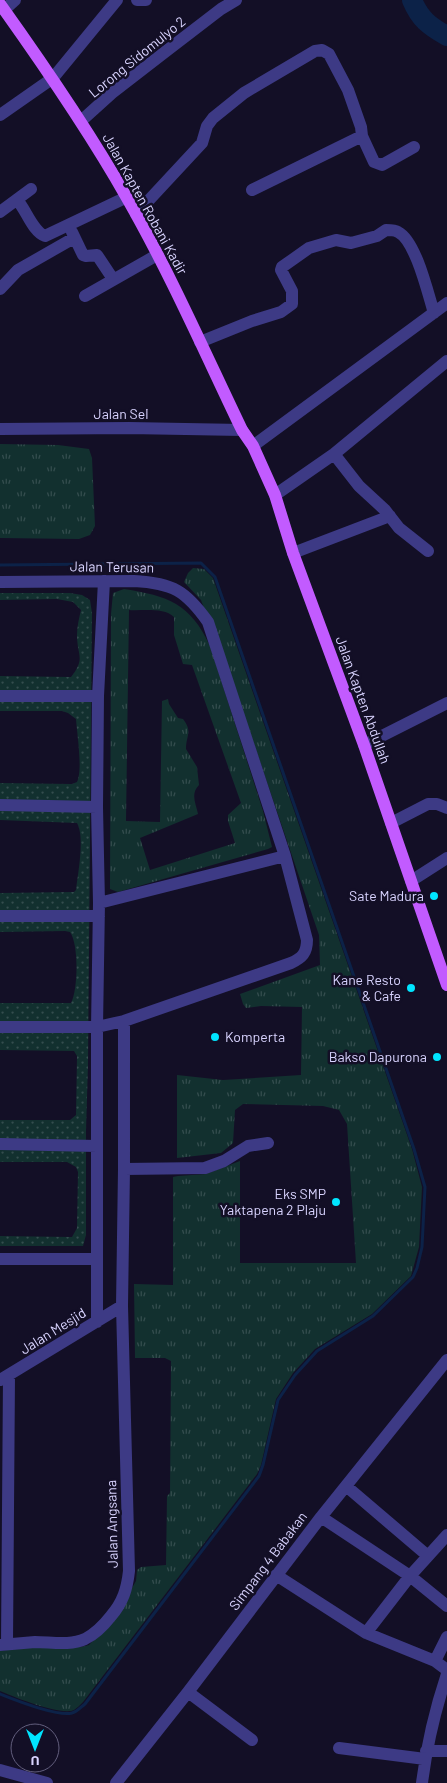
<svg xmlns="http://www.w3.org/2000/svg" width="447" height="1783" font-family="Barlow,sans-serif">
<defs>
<pattern id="grass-tufts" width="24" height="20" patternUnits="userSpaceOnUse" patternTransform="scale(1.25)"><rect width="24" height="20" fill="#12302f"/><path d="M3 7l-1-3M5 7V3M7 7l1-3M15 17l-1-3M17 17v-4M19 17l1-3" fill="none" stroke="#344d4e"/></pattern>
<pattern id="park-dots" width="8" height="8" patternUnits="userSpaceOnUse" patternTransform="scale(1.25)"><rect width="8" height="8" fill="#12302f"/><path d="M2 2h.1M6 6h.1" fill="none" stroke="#344d4e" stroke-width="1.8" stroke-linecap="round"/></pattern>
</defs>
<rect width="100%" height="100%" fill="#130f26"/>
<path fill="url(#grass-tufts)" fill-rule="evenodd" d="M0 444 58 445 89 449 92 458 95 526 90 535 79 539 0 538Z
M193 568 204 569 213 578 412 1149 422 1187 419 1247 411 1276 372 1314 315 1349 293 1373 276 1399 261 1465 257 1474 83 1702C80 1705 77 1708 74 1710 61 1716 14 1697 0 1691V1651L29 1647H81L89 1645 117 1614 136 1581 137 1570 141 1567 166 1565 167 1496 170 1493 171 1361 165 1358H135L134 1284 173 1285V1177L178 1176 206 1174 240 1161V1263H356L347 1124 339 1110 323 1106 243 1104 235 1110 233 1143 221 1153 177 1158V1075L223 1080 301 1075 302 1007 261 1006 246 1008 243 1004 240 994 320 965 319 935 253 741 201 600 184 582 188 573Z
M124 589C168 596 190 603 210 646L263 811 272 847 268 849 118 892 110 889 111 614 113 593ZM129 610C142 611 164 607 174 617V635L183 664 192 665 241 803 228 815V821L235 843 150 870 140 838 198 814C196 804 190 794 199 785L197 767 186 749C186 735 193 732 183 719L178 718 169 704 168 699 162 701 160 822 126 821Z"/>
<path fill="url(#park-dots)" d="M0 593H70L82 595 90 600 92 613 88 1065 86 1131V1235L83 1246H0V1236L72 1237 77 1228 78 1172 76 1167 67 1162H0V1120H70L76 1115 77 1056 74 1051 0 1050V1003H71C78 990 79 944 70 932L65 931 0 932V893L74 892 76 890C78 873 85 837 77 823L0 820V783L72 784 77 782C83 770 77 734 76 719L68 713 62 711H0V676L71 677C86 658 77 656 77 635 77 627 79 618 81 610L73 602 57 599 0 600Z"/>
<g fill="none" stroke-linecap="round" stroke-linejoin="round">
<path stroke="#0c2248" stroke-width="3" d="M0 565 201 563 215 577 414 1149 425 1187 422 1247 417 1268 413 1277 373 1316 317 1351 295 1375 278 1400 263 1465 259 1476 85 1704C81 1707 77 1712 72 1713 57 1717 15 1700 0 1694"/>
<path stroke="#0c2248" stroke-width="20" d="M412 0C420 19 429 26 447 36"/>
<path stroke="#3d3a85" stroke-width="12" d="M137 0H146
M4 10 15 0
M0 115 53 78 117 0
M81 121 112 93 165 52 221 9 236 0
M252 190 362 136
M17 200C26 209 32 231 45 236L127 197
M0 212 31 189
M136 214 202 143 207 126 213 118 244 93 315 51 322 50 329 54 348 90 361 127 362 136 374 162 382 165 414 147
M72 232 83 255 86 256 97 255 113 279
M0 289 18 270 74 238
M85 296 157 255
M200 342 252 321 281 312 292 304V291L281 270 282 267 309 248 336 240 351 243 377 236 386 230C389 230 395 230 398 232 416 241 428 294 434 313
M0 429 129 428 242 430
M253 446 447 303
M334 454 359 486 385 510 399 528 428 551
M275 495 334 454 447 361
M293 553 390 516
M0 582 134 581C173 583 186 591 208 622L285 856 307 940C307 953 302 958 291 963L124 1021 97 1027H0
M0 696H98
M364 745 447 703
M0 805 97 807
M391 823 428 804H437L447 808
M411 881 447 858
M99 903 97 807 98 696 104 581
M0 916H99
M0 1144 97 1146
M124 1169 205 1168 224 1161 248 1146 268 1143
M0 1259H97
M97 1322V1027L99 903 285 856
M0 1380 122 1306
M346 1486 428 1556
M321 1517 410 1576 447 1606
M276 1575 366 1633 435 1661 447 1670
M366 1633 410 1576 447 1535
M7 1644 9 1376
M0 1645C11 1644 23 1643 35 1642 51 1642 70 1646 85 1639 95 1634 104 1625 111 1616 123 1602 127 1589 129 1571L122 1306 124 1169V1021
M435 1661 447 1637
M188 1692 252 1740
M339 1748 425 1759
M426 1751H447
M0 1770 47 1783
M116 1783 188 1692 321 1517 447 1360
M422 1783C427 1743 434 1713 447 1674"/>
<path stroke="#c25bff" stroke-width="12" d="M0 4C45 67 89 131 127 198 170 273 205 353 242 430L253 446 275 495 293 553 364 745 447 985"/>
</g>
<g fill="#00e5ff" stroke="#130f26" stroke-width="2">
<circle cx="434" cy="896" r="5"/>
<circle cx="411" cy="988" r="5"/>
<circle cx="215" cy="1037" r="5"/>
<circle cx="437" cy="1057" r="5"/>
<circle cx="336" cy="1202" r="5"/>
</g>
<g text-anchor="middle" stroke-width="5" stroke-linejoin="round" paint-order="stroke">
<g font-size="14" fill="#d9d4ff" stroke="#130f26">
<text transform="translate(137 57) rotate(-39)" y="5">Lorong Sidomulyo 2</text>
<text transform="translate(145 204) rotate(61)" y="5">Jalan Kapten Robani Kadir</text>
<text x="121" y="419">Jalan Sel</text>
<text transform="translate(112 567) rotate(1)" y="5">Jalan Terusan</text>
<text transform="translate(363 700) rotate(70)" y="5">Jalan Kapten Abdullah</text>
<text transform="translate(53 1331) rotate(-32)" y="5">Jalan Mesjid</text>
<text transform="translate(112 1524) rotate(-91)" y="5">Jalan Angsana</text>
<text transform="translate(268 1561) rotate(-53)" y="5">Simpang 4 Babakan</text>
</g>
<g font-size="14" fill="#d9d4ff" stroke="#130f26" text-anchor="end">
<text x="424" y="901">Sate Madura</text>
<text x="401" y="985">Kane Resto<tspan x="401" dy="16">&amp; Cafe</tspan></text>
<text x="225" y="1042" text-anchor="start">Komperta</text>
<text x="427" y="1062">Bakso Dapurona</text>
<text x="326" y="1199">Eks SMP<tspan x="326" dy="16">Yaktapena 2 Plaju</tspan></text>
</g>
</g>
<g transform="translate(35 1748) rotate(180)"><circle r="24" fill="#130f26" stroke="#625e7d"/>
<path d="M0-4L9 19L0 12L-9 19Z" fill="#00e5ff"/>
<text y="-8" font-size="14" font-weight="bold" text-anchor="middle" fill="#d9d4ff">U</text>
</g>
</svg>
